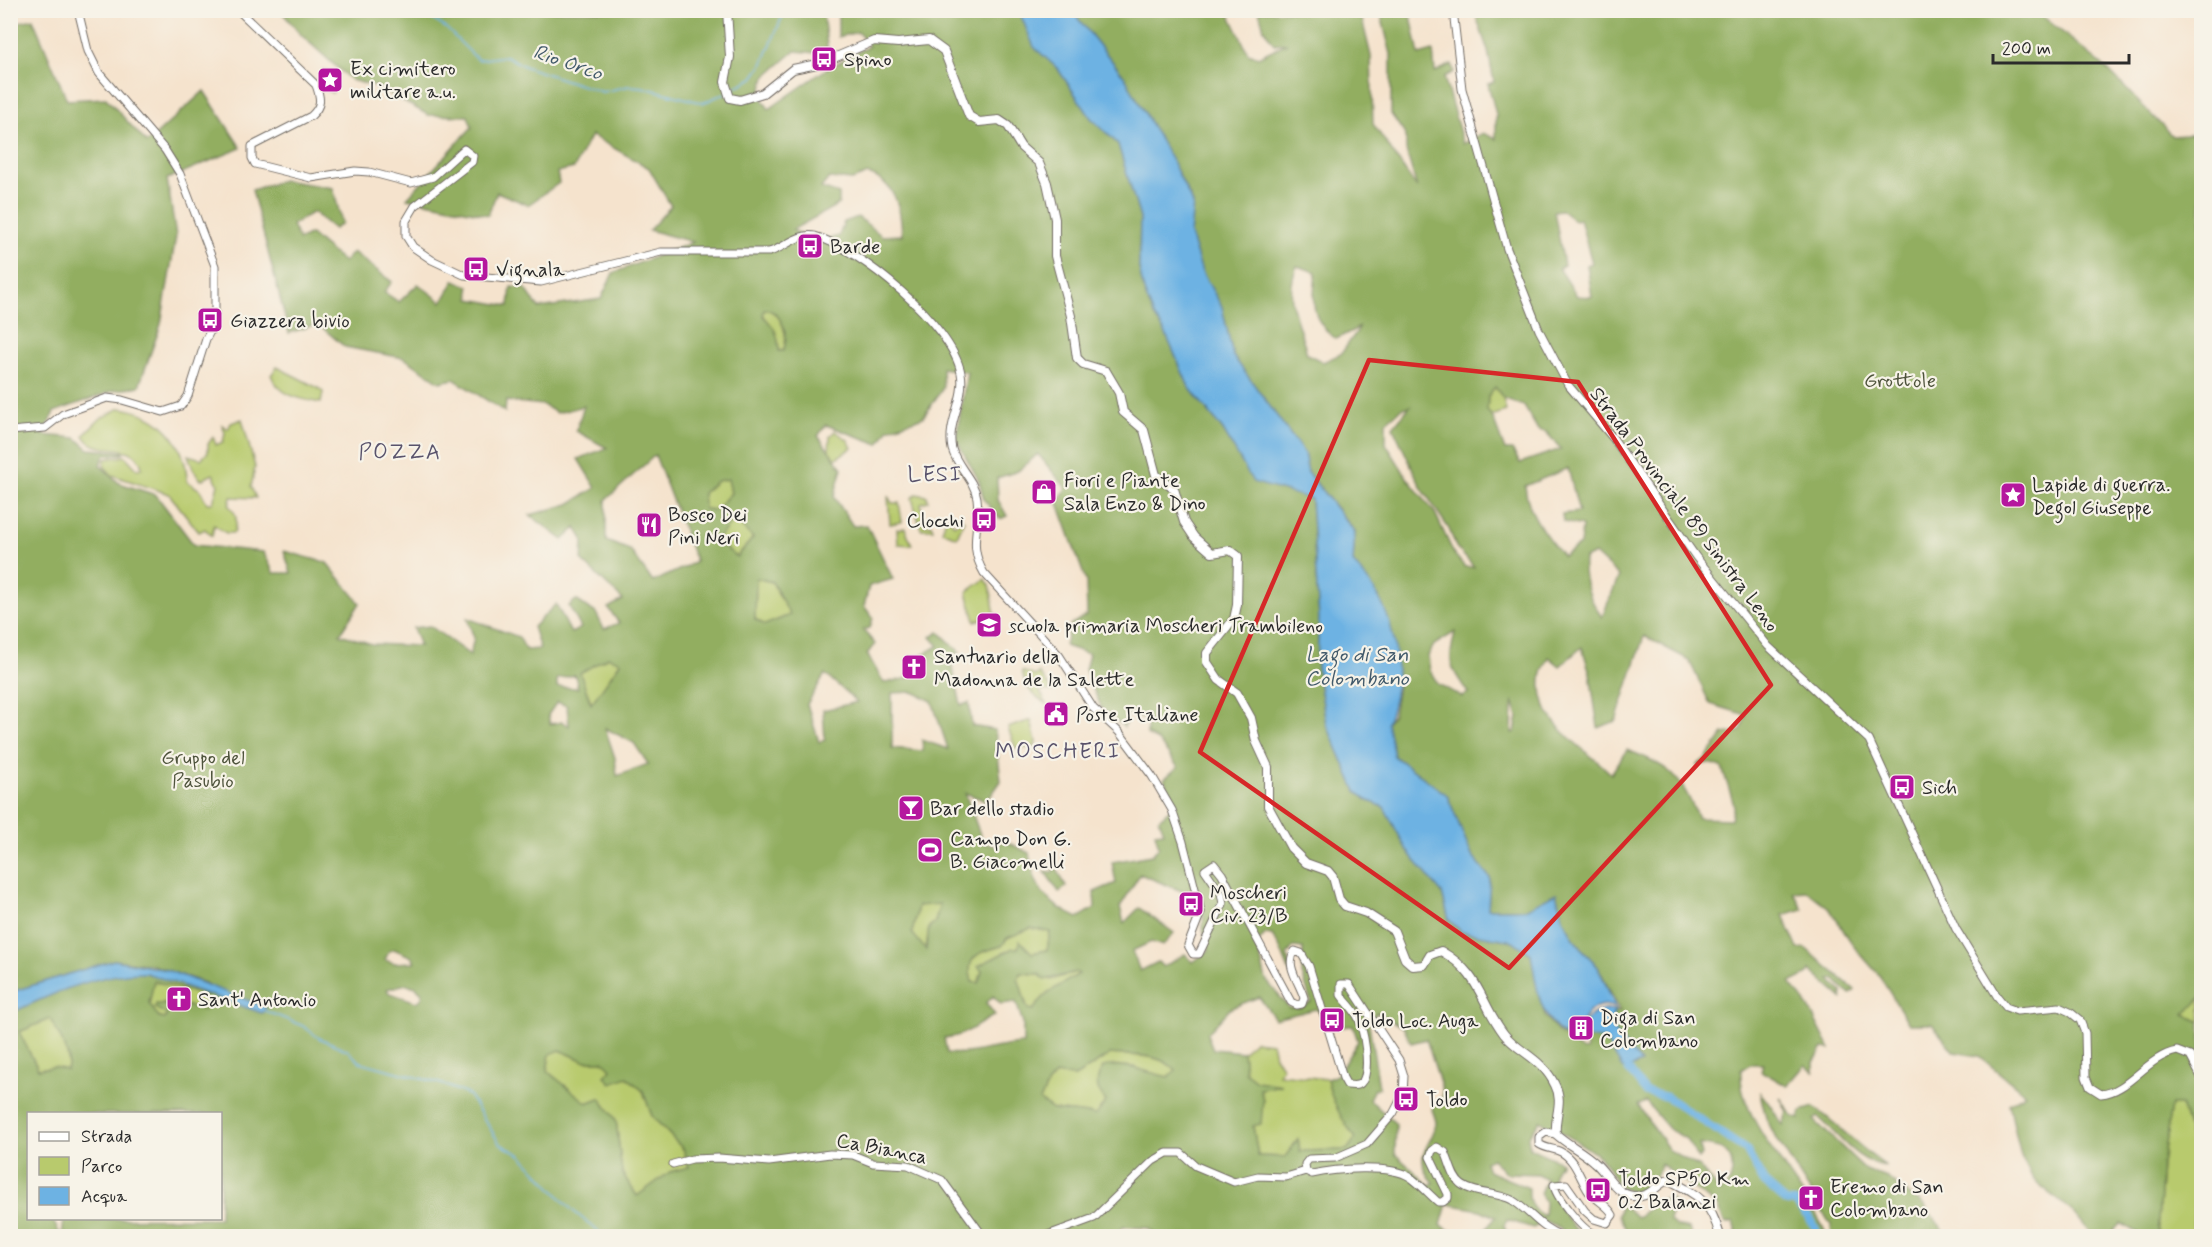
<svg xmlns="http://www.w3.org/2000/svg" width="2212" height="1247" font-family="Mynerve,sans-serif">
<rect width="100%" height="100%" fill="#f7f3e8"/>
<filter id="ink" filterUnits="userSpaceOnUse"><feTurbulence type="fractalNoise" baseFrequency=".0167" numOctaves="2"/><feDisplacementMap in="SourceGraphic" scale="12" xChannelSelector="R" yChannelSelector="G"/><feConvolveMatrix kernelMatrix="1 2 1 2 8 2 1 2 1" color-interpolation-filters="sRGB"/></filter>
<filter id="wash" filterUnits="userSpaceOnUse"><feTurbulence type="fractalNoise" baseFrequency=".008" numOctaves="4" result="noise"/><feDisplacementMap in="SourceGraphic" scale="24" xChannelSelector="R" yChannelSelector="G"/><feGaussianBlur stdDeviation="1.35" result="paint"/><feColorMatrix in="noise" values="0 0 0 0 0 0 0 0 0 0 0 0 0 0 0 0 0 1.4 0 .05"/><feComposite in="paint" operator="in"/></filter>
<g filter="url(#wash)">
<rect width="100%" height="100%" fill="#f5e3cd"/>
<path fill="#b8ca6d" stroke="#727a4c" stroke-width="1.5" d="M323 70 336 74 332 93 320 85Z
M764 309C782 311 790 337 783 351H779C777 329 774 330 762 313Z
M277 367 318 388 323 392 321 403C301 399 280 397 271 375Z
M1495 386 1503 398 1506 411 1492 416 1487 412 1488 396Z
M120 408C160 413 186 441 187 481L200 490 207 503H213L218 484 213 474 201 480 193 469 188 455 201 459 208 452V444L213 437 216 445 223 442 225 433 222 425 228 429 231 423 242 419 255 467 251 487 256 498 231 497 229 506C238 514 237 522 234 533H226L214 525 212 536 205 529 199 532 169 494 112 475 104 466 105 459 125 456 137 469 142 468C136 437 95 459 84 435L101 418Z
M835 431 848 440 852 448 835 459 829 451 830 436Z
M728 478 731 493 715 510 704 509 703 493 717 481Z
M916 494 927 496 928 501 921 503 924 525 931 524 933 529H921L912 498Z
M888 496 892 503H899L902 522 890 524Z
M947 515 954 525 960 521 958 517 964 520 957 537 942 531Z
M734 519 753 538 736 557 716 541Z
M905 528 912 545 898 544 897 529Z
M756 578 772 582 790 615 765 625 755 619Z
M985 579 990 585 995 616 975 621 967 592Z
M608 657 621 661 592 704 579 673Z
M1022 671 1035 676 1039 673 1053 691 1039 690 1047 704C1033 696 1025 687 1022 671Z
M1031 720 1036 742 1035 747 1016 749 1008 728Z
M940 904 935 922 929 927 926 951 912 933 918 905Z
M1031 928 1050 932 1047 950 1032 953 1013 948 979 966 982 971 978 984 972 982C964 955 980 952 1002 946L1007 938Z
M1076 972 1079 974 1047 993 1033 1010 1028 1009 1018 979 1020 973 1039 974 1051 980Z
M154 981 206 996 204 1010 162 1003 167 1015 165 1019C144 1016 150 996 154 981Z
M2201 997V1022L2185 1015Z
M50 1018C57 1033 73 1053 67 1070L54 1067 38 1069 19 1032Z
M1254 1041 1272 1043 1275 1056 1283 1068 1278 1074 1327 1079C1331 1099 1343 1122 1356 1138L1347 1150 1300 1151 1298 1139 1285 1157 1258 1156 1253 1126 1263 1100 1260 1089 1279 1085 1256 1081 1245 1072 1243 1052Z
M560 1050 584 1061H603L627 1077 643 1091 652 1116 684 1150 689 1167 670 1172 637 1196 622 1173 616 1120 600 1098 587 1103 547 1071 550 1054Z
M1110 1054C1133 1056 1160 1053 1177 1071L1169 1077 1151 1074 1135 1067 1113 1065 1106 1101 1096 1115 1053 1110 1040 1101 1048 1083 1056 1074 1075 1077Z
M2171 1105H2181C2197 1152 2198 1188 2192 1236H2157L2162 1164Z"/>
<path fill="#92ae60" stroke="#5e6c46" stroke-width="1.5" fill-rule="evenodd" d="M1474 10 2036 11 2103 65 2172 136 2201 134 2202 997 2185 1015 2201 1022V1236H2192C2198 1188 2198 1152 2181 1105H2171L2162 1164 2157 1236H2142L2121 1223 2109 1236H2093L2075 1214 2033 1179 2021 1156 2009 1104 2025 1094 1979 1056 1954 1052 1932 1024H1909L1879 975 1855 948 1829 908 1807 891 1793 892 1803 909 1783 915 1798 949 1805 948 1855 990 1850 995 1834 979 1830 980 1842 992V998L1810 970 1808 974 1790 983 1808 1006 1830 1049 1823 1048 1814 1062V1072L1805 1065 1787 1086 1761 1071 1763 1064H1750L1741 1070C1737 1122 1807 1187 1827 1236H1737L1733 1222 1725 1224 1717 1206 1661 1164 1650 1187C1642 1191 1636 1193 1628 1190 1613 1185 1613 1173 1604 1162 1591 1147 1558 1131 1540 1121L1528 1137 1530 1148 1561 1162C1539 1189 1564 1216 1582 1236H1572L1546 1221 1533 1228 1507 1220 1504 1226 1507 1234 1515 1236H1480L1496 1217 1480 1210 1447 1204 1441 1225 1458 1236H1157L1148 1228 1123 1227 1110 1236H62L64 1219 220 1218V1114H28V1218L52 1219 61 1236H11L10 1013C47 997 106 966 146 973 171 978 210 993 233 1003L205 983 152 965 114 960 11 992V24L33 19 67 100 106 98 147 143 204 91 241 148 167 179 176 236 161 324 139 386 113 391 54 412 43 435 76 438 89 449 124 452 123 454 105 455 100 465 119 483 156 495 194 545 263 552 274 573H291L284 551 327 563 360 603 340 634 372 644 420 646 413 628 430 626 470 655 474 638 467 618 519 637 526 650 540 649 533 627 556 604 571 633 581 628 569 606 576 600 596 613 604 629 619 623 608 608 623 600 582 561 583 539 576 528 563 540 530 515 569 504 596 488 578 459 607 448 576 431 584 406 557 413 543 405 506 401 505 412 454 379 440 382 404 358 345 347 318 324 289 333 252 190 283 180 333 188 342 223 334 229 313 212 292 225 299 240 310 234 344 262 353 252 392 282 384 292 399 302 418 284 442 302 454 281 469 286 470 299 509 306 511 287 525 288 539 308 601 299 613 273 693 242 649 230 671 206 649 168 591 135 574 168 557 172 559 183 528 205 497 192 488 215 407 198 472 127 468 116 428 115 378 87 351 80 300 34 281 11H830L823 14 828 54 795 51 765 77 760 96 769 109 828 68 869 46 858 32 838 37V11H1019L1035 47 1058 69 1091 118 1118 144 1140 218 1139 268 1144 291 1153 314 1165 332 1189 387 1223 430 1253 481 1311 499 1319 618 1317 666 1326 723 1356 791 1367 800 1384 807 1408 852 1442 893 1449 920 1461 931 1513 941 1531 954 1545 1016 1558 1032 1583 1051 1587 1050 1586 1038 1605 1039 1619 1062 1628 1069 1641 1063C1629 1047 1603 1030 1615 1010L1620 1011 1598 967 1576 942 1563 919 1556 893 1526 909H1488L1490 878 1472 856 1447 795 1394 756 1387 723 1393 715 1399 680 1379 597 1353 562 1355 531 1308 473 1304 453 1233 356 1222 307 1202 272 1190 234 1193 203 1172 161 1124 76 1072 11H1228L1248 53 1258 57 1287 43 1274 44 1264 29 1259 11H1360L1371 56 1373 124 1417 188 1406 150V136L1391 114V54L1380 11H1410L1419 55 1433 51 1435 72 1452 64 1454 72 1444 77 1463 144 1483 133 1496 139V114L1488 84 1494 82 1488 51ZM868 174C896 183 901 208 902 235L882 236 858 217 844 222 839 236 821 241 792 230 839 204V194L821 188 829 178 852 180ZM1561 210 1574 220 1580 219 1592 263 1587 265 1592 297 1577 296 1559 268 1564 265 1554 211ZM1297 266 1316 272C1313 303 1309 319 1336 339L1360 327 1341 354 1323 362 1307 354C1299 321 1283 300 1297 266ZM764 309C782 311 790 337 783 351H779C778 335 776 328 763 316ZM942 368 967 372 956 439 979 481 984 500 1000 519 1007 516 998 500 997 478 1018 471 1038 454 1066 488 1058 503 1086 581 1087 615 1070 625 1065 646 1089 654 1085 670 1102 709 1124 727 1128 713 1147 720V735L1158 741 1178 767 1164 779 1176 804 1159 819 1164 832 1155 833 1159 847 1152 855 1112 862 1116 883 1094 892 1095 908 1078 918C1045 903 1034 888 1029 853L1003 840 998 847 983 843 965 793 987 801 1001 781 995 730 972 726 969 703 961 705 950 656 960 652 939 632 931 637 939 646 922 654 926 662 918 676 884 683 867 654 875 644 863 630 870 628 873 618 864 606 869 586 893 579 867 525 853 526 834 497 842 468 818 436 826 425 879 444 888 429 923 417 943 388ZM1495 387 1503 398 1524 406 1538 430 1546 432 1561 449 1520 463 1512 450H1505L1492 416 1487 411 1488 396ZM1410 406 1393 427 1421 487 1449 529 1456 547 1474 567H1465L1454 554 1435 513 1408 479 1386 444V422L1401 409ZM655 455 696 562 653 582 630 550 606 541V500ZM1568 468 1579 512 1562 514 1563 522 1582 526 1580 545 1563 556C1546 537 1527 512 1525 486ZM728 479 731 493 715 510 704 509 703 493 717 481ZM734 519 753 538 737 557 716 541ZM1595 554 1619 576 1602 617C1590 601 1582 579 1584 559ZM756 578 772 582 790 615 765 625 755 619ZM1455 632C1448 665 1448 663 1468 693L1462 697 1438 684 1430 671 1428 656 1434 645ZM1644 636 1689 660 1710 704 1746 715 1741 731 1724 734 1706 758 1696 766 1708 763 1722 767 1734 805 1731 819 1698 818C1680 775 1671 767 1627 750L1611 774C1584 746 1537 724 1541 679 1541 672 1546 663 1549 657L1560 666 1582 647 1590 673 1598 728 1616 721ZM608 657 621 662 591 704 580 673ZM825 674 857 702 823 710 825 740 819 742 807 704ZM575 675 578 688 557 687V679ZM913 692 932 701 948 749 922 740 923 751 892 748V693ZM1513 700 1518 717 1515 732 1512 733ZM557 702 567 706 569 726 562 722 550 724 548 715ZM605 728 634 743 648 764 617 776 615 758ZM1140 874 1184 892 1194 901 1204 900 1203 929 1209 950 1193 962 1185 954 1163 967 1158 962 1140 971 1132 951 1151 942 1163 946 1174 933 1139 908 1124 923 1120 907ZM940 904 935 922 929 927 926 950 912 933 918 906ZM1031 928 1050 932 1047 950 1032 953 1020 941 1018 948H1013L978 966 982 971 979 983 972 982C964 955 980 952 1002 946L1007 938ZM1265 934 1272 935 1279 946 1295 985 1287 955 1293 947 1303 948 1302 974 1311 1002 1301 1008H1289L1266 980 1257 944ZM394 949 412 957 415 962 394 963 385 960 389 951ZM1076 972 1079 974 1047 993 1033 1010 1028 1009C1023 1001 1023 988 1018 979L1020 973 1039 974 1045 980ZM154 981 206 996 204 1010 189 1006 156 1004 155 1008 167 1015 165 1019 159 1018 149 1003ZM406 984 416 987 422 993V998L417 1002 389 993 387 989ZM993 996 1001 1004 1016 1002 1023 1023V1044C996 1045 973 1056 947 1053L944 1038C965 1037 976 1025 995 1015L986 1003ZM1259 997 1275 1019 1316 1009 1337 1027 1353 1026 1358 1041 1337 1075 1327 1079C1331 1099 1342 1122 1356 1138L1347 1150 1300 1151 1298 1139 1285 1157 1258 1156 1253 1126 1261 1124 1263 1100 1260 1089 1282 1085 1256 1081 1245 1072 1243 1052 1213 1049 1207 1034 1231 1008ZM1377 1012 1404 1028 1411 1043 1426 1039 1443 1092 1442 1099 1432 1109C1433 1113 1436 1119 1436 1123 1433 1147 1409 1153 1434 1183L1429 1185 1395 1154 1396 1124 1369 1099 1374 1089 1379 1088 1369 1024ZM50 1019C57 1033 73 1054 67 1070L54 1067 38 1069 19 1032ZM560 1050 584 1061H603L611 1069 605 1076 611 1083 627 1077 643 1091 652 1116 684 1150 689 1167 670 1172 637 1196 622 1173 616 1120 600 1098 587 1103 547 1071 550 1054ZM1110 1054C1133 1056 1160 1052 1176 1071L1169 1077C1146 1073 1127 1062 1103 1067 1095 1080 1095 1089 1106 1101L1096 1115 1053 1110 1040 1101 1048 1083 1056 1074 1075 1077ZM1646 1102 1670 1130 1685 1138 1699 1159 1702 1155 1699 1144C1706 1146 1718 1146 1723 1150 1738 1162 1733 1184 1720 1192L1699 1167 1669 1150 1638 1105ZM1492 1159 1505 1173 1538 1174 1546 1179 1540 1193 1545 1203 1544 1216C1531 1209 1528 1203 1529 1188L1488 1171 1485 1162Z
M1054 862 1066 887 1059 892 1045 872 1053 873Z
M1760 1093C1770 1102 1774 1114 1783 1125L1787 1112 1780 1097 1792 1116 1799 1119 1801 1111 1814 1107C1839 1125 1859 1148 1886 1166 1856 1163 1839 1135 1818 1117L1814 1120 1866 1170 1887 1178 1925 1206 1947 1236H1832L1831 1225 1775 1136 1766 1118Z
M1670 1198 1675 1203 1669 1220 1676 1226 1689 1229 1692 1236H1630L1618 1216 1621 1204 1637 1217 1660 1200Z"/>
<path fill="#6db2e3" stroke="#4c6e87" stroke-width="1.5" d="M1019 11H1072L1124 76 1172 161 1193 204 1190 234 1202 272 1222 307 1233 356 1304 453 1308 473 1355 532 1353 562C1361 573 1372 584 1378 596 1399 633 1403 686 1387 723L1394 756 1447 795 1472 856 1490 878 1488 909H1525L1556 893 1563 919 1576 942 1598 967 1616 1008C1591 997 1577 1024 1577 1045 1538 1019 1539 998 1531 954L1513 941 1462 932 1449 920 1442 893 1408 852 1384 807 1367 800 1356 791 1326 723 1317 666 1319 618 1311 499 1253 482 1223 430 1189 387 1165 332 1153 314 1144 291 1139 268 1140 218 1118 144 1091 118 1058 69 1034 47Z
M114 960 167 970 266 1007 262 1013 146 973C99 972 52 994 11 1013V992Z
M1605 1009 1615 1010C1603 1030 1630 1047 1641 1063L1628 1069 1622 1068 1605 1039 1580 1038C1579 1023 1591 1013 1605 1009Z"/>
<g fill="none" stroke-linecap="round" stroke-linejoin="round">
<path stroke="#6db2e3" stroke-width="1.5" d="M418 10 446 28 478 60 506 56 526 67 602 92 629 86 642 87 703 103 725 93
M732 89 753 78 762 65 785 10
M263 1010 303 1026 319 1038 347 1050 360 1062 442 1084 469 1095 500 1144 521 1155 572 1210 604 1236"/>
<path stroke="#6db2e3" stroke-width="8" d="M1628 1069 1646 1092 1667 1097 1746 1150 1764 1182 1787 1202H1795L1813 1223 1819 1236"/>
</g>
</g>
<g filter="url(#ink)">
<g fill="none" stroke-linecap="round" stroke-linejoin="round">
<g stroke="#726b64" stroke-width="9">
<path id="secondary" d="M238 10 316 85C321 99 322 106 311 116L252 146V158L255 164 311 178 355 171 369 172 411 183 433 177 464 149 473 156 472 162 415 206 406 221V236L413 247 432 260 464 275 541 282 661 252H769C783 249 799 232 815 236 860 249 952 325 961 373 966 399 946 423 952 449 957 467 974 479 977 498 981 528 967 544 984 573L1059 655 1093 708 1119 732 1152 776 1172 810 1183 842 1201 912 1188 945 1193 954H1199L1223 904 1221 893 1205 870 1214 864 1222 874 1291 1002 1297 1005 1302 1004 1304 998C1300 983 1284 965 1295 951L1301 953 1309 966 1343 1078 1347 1085C1352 1085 1357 1087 1361 1083 1372 1073 1364 1025 1356 1014 1352 1007 1345 1001 1341 995V984H1349L1399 1060 1404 1076 1403 1095 1393 1114 1367 1144 1335 1158 1309 1159 1305 1164 1306 1171 1312 1174C1335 1169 1390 1164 1410 1177 1420 1184 1429 1194 1438 1202H1443L1448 1198V1194L1430 1157 1432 1151 1437 1147 1445 1152C1450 1162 1452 1178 1462 1185 1476 1195 1497 1192 1512 1200 1530 1211 1541 1229 1562 1236
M1453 10 1462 89 1507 249 1539 330 1568 385 1613 438 1696 557 1768 646 1869 740 1956 929 1997 996 2006 1007 2017 1011 2059 1007 2070 1012 2080 1020 2085 1033 2086 1077 2090 1087 2101 1094C2129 1092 2146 1057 2177 1051L2190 1056 2202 1079
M10 431 45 428 63 414 107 398 122 400 163 412 181 406 188 396 206 339 215 322V266L180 174 165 150 99 73 88 51 78 10
M1556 1134 1546 1132 1539 1137V1144C1546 1149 1554 1148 1561 1152 1576 1160 1580 1179 1589 1192 1596 1200 1609 1206 1613 1215L1607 1223 1594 1219 1585 1211 1566 1184 1554 1185C1555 1196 1581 1228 1592 1233 1601 1236 1611 1232 1620 1236
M673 1164 692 1159 719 1158 769 1162 830 1154 853 1155 873 1163 908 1165 942 1180 983 1236
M1045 1236 1094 1218 1153 1161 1167 1153H1181L1196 1166 1234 1182 1258 1176 1286 1177 1306 1171"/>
</g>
<g stroke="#726b64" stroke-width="10">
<path id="primary" d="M727 10 730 57 725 82 730 98 740 100 763 93 793 69 822 63 874 41 898 43 929 40 944 51 969 116 979 122 999 120 1008 126 1021 147 1039 163 1047 183 1055 219V256L1071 316 1077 358 1083 364 1106 371 1119 393 1123 412 1144 430 1156 475 1174 489 1184 522 1194 537 1212 553 1230 550 1238 556 1237 605 1234 619 1207 653V662L1219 680 1237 693 1251 718 1256 741 1268 767V806L1291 848 1306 863 1328 871 1333 877 1339 899 1345 906 1366 913 1394 931 1405 959 1413 966 1424 965 1430 955 1441 951C1481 974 1479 1001 1504 1034 1519 1053 1542 1058 1555 1085 1564 1102 1554 1116 1556 1134 1568 1145 1582 1151 1594 1162 1610 1175 1616 1199 1641 1196 1654 1194 1658 1182 1669 1180 1700 1196 1711 1202 1720 1236"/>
</g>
<use href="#secondary" stroke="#fff" stroke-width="7"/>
<use href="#primary" stroke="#fff" stroke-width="8"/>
</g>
</g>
<path fill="none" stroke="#d62828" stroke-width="4.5" stroke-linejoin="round" d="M1369 360 1578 382 1771 685 1509 968 1200 752Z"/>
<defs>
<g id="bus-square" transform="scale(1.35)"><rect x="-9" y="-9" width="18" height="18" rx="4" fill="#b5179e" stroke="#f7f3e8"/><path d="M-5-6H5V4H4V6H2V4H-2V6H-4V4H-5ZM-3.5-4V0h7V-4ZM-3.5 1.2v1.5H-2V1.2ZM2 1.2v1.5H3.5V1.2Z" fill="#fff"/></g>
<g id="sight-square" transform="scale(1.35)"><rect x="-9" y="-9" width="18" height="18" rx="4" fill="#b5179e" stroke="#f7f3e8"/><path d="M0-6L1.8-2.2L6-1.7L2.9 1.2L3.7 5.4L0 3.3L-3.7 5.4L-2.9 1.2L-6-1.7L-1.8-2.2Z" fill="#fff"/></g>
<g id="shop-square" transform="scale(1.35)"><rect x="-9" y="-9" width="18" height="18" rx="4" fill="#b5179e" stroke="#f7f3e8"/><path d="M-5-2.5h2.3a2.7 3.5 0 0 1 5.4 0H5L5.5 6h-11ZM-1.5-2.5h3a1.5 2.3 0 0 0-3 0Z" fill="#fff"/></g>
<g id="restaurant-square" transform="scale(1.35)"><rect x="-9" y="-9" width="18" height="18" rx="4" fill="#b5179e" stroke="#f7f3e8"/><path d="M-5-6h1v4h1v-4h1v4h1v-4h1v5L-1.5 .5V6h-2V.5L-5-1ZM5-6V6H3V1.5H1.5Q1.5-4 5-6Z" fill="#fff"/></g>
<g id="school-square" transform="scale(1.35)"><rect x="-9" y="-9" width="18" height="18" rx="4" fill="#b5179e" stroke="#f7f3e8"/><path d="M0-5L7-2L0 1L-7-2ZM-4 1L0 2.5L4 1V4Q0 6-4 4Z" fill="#fff"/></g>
<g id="church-square" transform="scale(1.35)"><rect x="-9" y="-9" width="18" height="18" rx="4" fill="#b5179e" stroke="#f7f3e8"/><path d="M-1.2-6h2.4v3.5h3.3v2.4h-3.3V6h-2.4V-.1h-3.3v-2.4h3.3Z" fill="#fff"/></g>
<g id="civic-square" transform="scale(1.35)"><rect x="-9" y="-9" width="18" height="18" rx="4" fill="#b5179e" stroke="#f7f3e8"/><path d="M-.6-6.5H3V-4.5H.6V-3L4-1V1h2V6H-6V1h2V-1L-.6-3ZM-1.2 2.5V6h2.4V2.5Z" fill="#fff"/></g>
<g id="bar-square" transform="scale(1.35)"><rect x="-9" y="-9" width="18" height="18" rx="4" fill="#b5179e" stroke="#f7f3e8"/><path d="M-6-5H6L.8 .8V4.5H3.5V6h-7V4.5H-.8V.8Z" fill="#fff"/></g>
<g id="stadium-square" transform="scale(1.35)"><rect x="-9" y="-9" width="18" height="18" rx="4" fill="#b5179e" stroke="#f7f3e8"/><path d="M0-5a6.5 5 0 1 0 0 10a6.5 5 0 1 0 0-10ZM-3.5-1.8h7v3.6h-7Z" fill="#fff"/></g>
<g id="building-square" transform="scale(1.35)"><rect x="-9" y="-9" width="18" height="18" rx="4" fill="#b5179e" stroke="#f7f3e8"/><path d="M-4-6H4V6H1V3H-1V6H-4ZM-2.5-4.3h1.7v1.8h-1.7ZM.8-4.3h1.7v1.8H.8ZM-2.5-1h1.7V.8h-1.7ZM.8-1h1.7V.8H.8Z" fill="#fff"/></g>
</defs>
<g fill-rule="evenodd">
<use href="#bus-square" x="824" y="59"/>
<use href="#sight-square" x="330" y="80"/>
<use href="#bus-square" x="810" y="246"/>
<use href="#bus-square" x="476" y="269"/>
<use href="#bus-square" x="210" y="320"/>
<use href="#shop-square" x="1044" y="492"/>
<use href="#sight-square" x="2013" y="495"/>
<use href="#bus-square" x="984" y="520"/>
<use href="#restaurant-square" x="649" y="525"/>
<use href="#school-square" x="989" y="625"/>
<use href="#church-square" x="914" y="667"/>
<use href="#civic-square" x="1056" y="714"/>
<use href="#bus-square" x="1902" y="787"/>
<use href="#bar-square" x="911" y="808"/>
<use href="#stadium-square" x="930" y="850"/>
<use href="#bus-square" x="1191" y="904"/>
<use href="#church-square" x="179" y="999"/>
<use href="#bus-square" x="1332" y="1020"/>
<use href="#building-square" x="1581" y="1028"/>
<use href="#bus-square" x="1406" y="1099"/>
<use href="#bus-square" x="1598" y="1190"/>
<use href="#church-square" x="1811" y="1198"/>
</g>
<g text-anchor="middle" stroke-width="4.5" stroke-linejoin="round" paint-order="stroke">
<g font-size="20" fill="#2b2b2b" stroke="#f7f3e8" text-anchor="start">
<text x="844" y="66">Spino</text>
<text x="350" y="75">Ex cimitero<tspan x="350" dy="23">militare a.u.</tspan></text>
<text x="830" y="253">Barde</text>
<text x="496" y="276">Vignala</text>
<text x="230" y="327">Giazzera bivio</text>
<text x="1064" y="487">Fiori e Piante<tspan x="1064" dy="23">Sala Enzo &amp; Dino</tspan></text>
<text x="2032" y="491">Lapide di guerra.<tspan x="2032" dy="23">Degol Giuseppe</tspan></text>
<text x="668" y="521">Bosco Dei<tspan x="668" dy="23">Pini Neri</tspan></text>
<text x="964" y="527" text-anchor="end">Clocchi</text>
<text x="1008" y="632">scuola primaria Moscheri Trambileno</text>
<text x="934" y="663">Santuario della<tspan x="934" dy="23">Madonna de la Salette</tspan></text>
<text x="1076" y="721">Poste Italiane</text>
<text x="1922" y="794">Sich</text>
<text x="930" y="815">Bar dello stadio</text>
<text x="950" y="845">Campo Don G.<tspan x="950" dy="23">B. Giacomelli</tspan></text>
<text x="1210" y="899">Moscheri<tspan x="1210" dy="23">Civ. 23/B</tspan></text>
<text x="198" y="1006">Sant' Antonio</text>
<text x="1600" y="1024">Diga di San<tspan x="1600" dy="23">Colombano</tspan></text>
<text x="1352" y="1027">Toldo Loc. Auga</text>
<text x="1426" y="1106">Toldo</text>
<text x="1618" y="1185">Toldo SP50 Km<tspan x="1618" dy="23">0.2 Balanzi</tspan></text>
<text x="1830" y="1193">Eremo di San<tspan x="1830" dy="23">Colombano</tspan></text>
</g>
<g font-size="20" fill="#4e533c" stroke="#f7f3e8">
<text x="1900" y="387">Grottole</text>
<text x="203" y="764">Gruppo del<tspan x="203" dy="23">Pasubio</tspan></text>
</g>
<g font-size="20" fill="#2b2b2b" stroke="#f7f3e8">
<text transform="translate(1685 509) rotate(53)" y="7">Strada Provinciale 89 Sinistra Leno</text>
<text transform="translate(882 1148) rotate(11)" y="7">Ca Bianca</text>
</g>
<g font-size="21" font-style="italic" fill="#425a6b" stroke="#f7f3e8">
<text transform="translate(568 62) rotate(19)" y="7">Rio Orco</text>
<text x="1357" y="661">Lago di San<tspan x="1357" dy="24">Colombano</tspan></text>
</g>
<g font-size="22" letter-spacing="1.5" fill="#59536c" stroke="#f7f3e8">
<text x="400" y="459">POZZA</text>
<text x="935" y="481">LESI</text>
<text x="1058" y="758">MOSCHERI</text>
</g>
</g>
<rect width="2212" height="1247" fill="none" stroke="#f7f3e8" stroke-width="36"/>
<rect x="27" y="1112" width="195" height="108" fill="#f7f3e8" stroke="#a5a39c" stroke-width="1.5"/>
<rect x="39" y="1132" width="30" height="9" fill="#ffffff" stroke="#a5a39c" stroke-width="1.5"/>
<text x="81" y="1142" font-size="18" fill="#2b2b2b">Strada</text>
<rect x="39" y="1157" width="30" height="18" fill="#b8ca6d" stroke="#a5a39c" stroke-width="1.5"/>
<text x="81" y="1172" font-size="18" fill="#2b2b2b">Parco</text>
<rect x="39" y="1187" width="30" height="18" fill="#6db2e3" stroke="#a5a39c" stroke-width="1.5"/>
<text x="81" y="1202" font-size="18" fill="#2b2b2b">Acqua</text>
<path d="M1993 54v9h136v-9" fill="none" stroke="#2b2b2b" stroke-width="3"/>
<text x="2002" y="54" font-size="18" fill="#2b2b2b" stroke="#f7f3e8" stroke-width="4.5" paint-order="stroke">200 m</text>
</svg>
